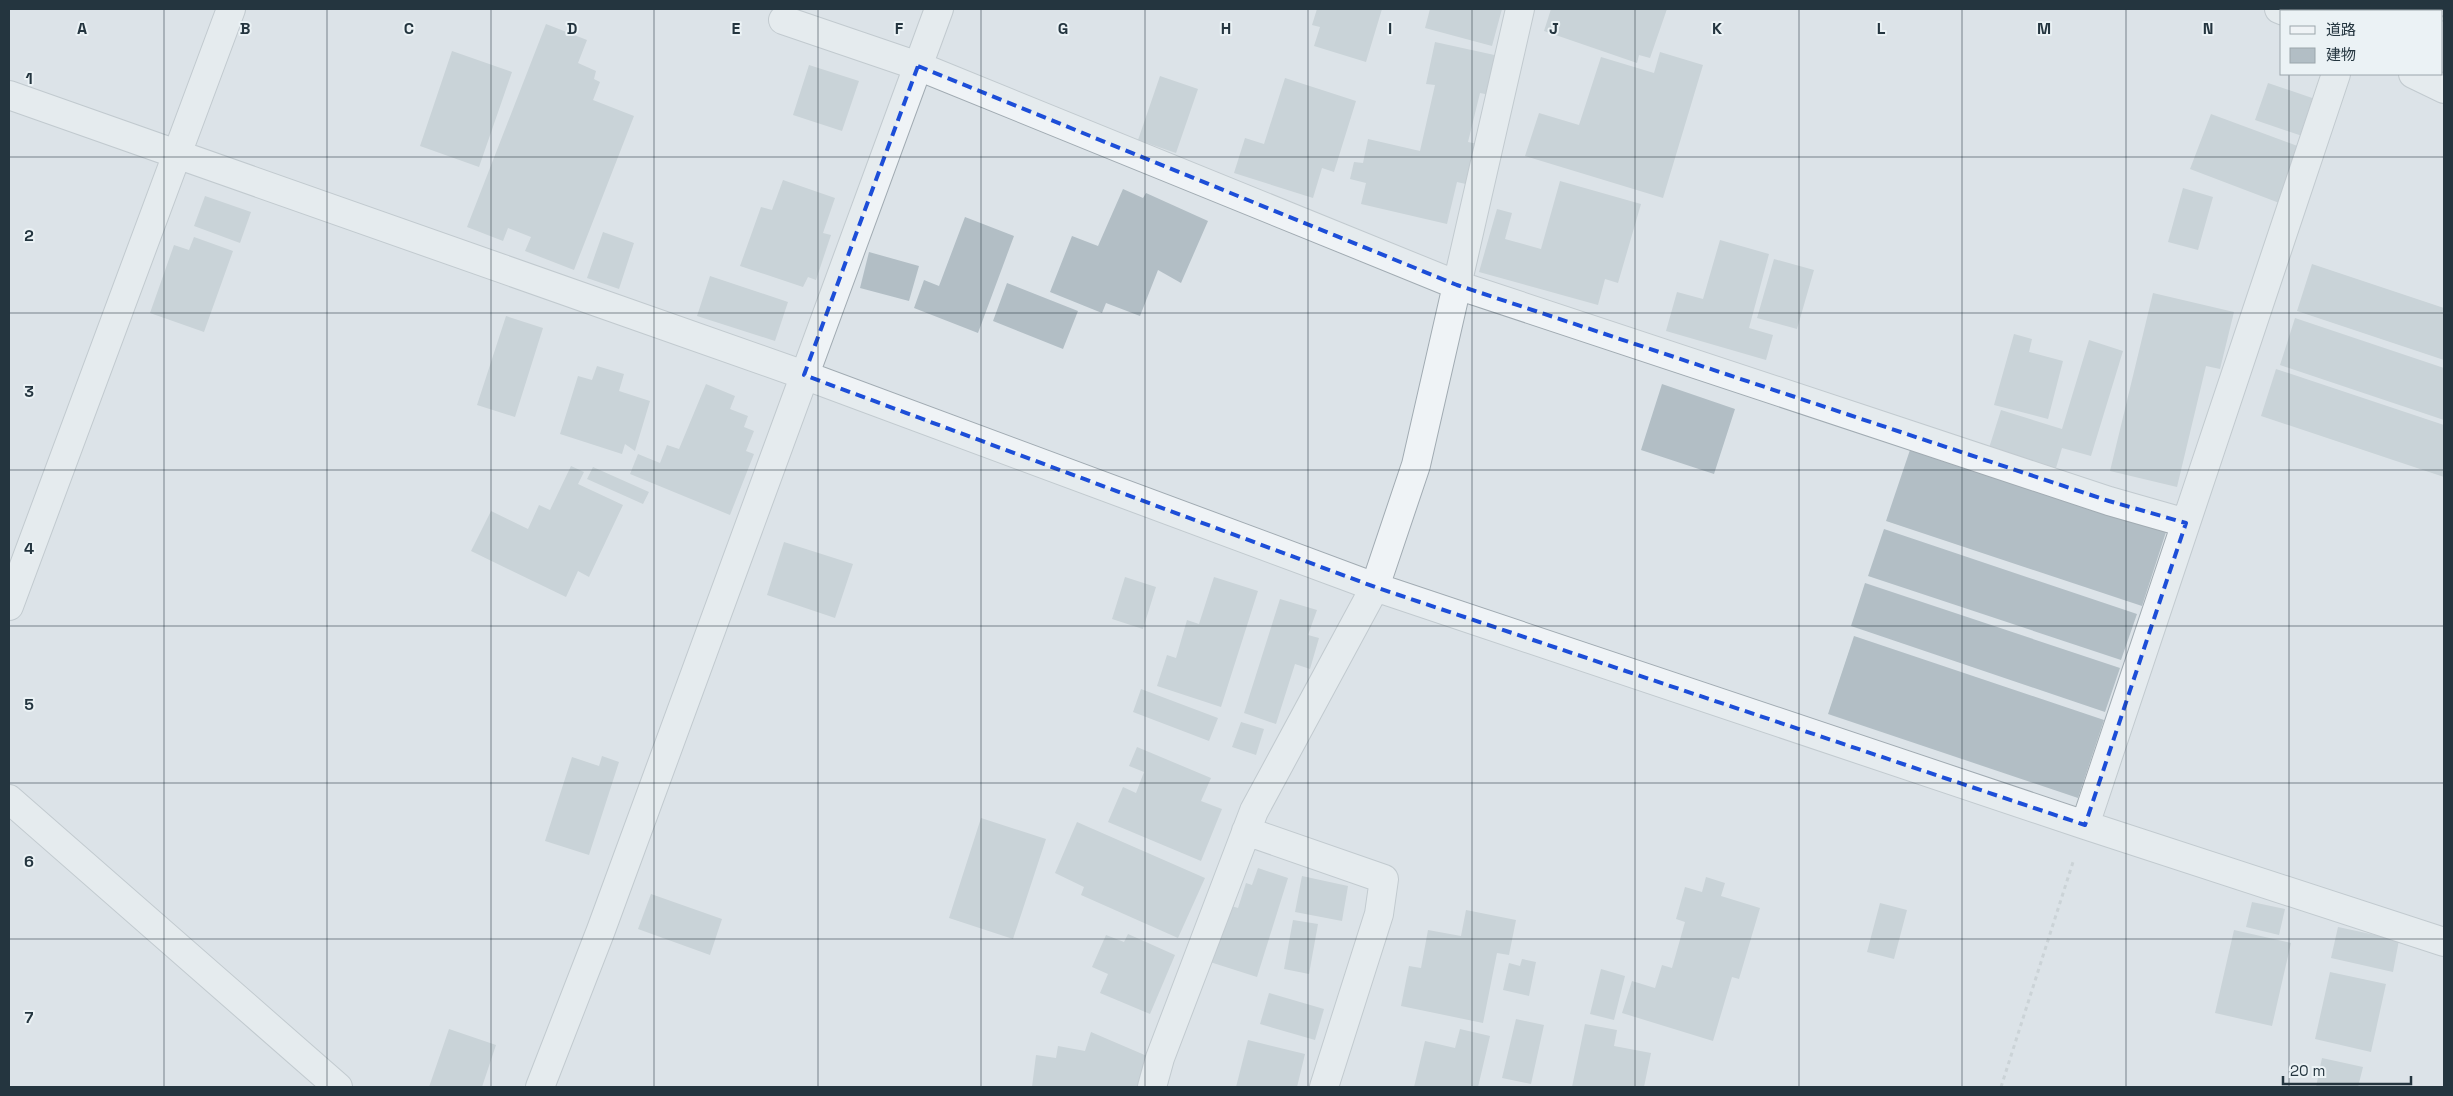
<svg xmlns="http://www.w3.org/2000/svg" width="2453" height="1096" font-family="'Space Grotesk','Noto Sans JP',sans-serif">
<rect width="100%" height="100%" fill="#dce3e8"/>
<path fill="#b2bec5" d="M1317 9H1382L1366 62 1314 46 1320 27 1312 25Z
M1430 9H1502L1492 46 1425 28Z
M1551 9H1667L1650 58 1639 55 1637 63 1544 31Z
M546 24 587 40 578 63 596 71 594 79 600 82 593 100 634 116 574 270 525 251 531 237 508 228 503 241 467 227Z
M1435 42 1499 56 1490 95 1480 93 1468 142 1478 144 1470 185 1457 182 1447 224 1361 204 1366 183 1350 179 1354 162 1363 163 1368 139 1420 151 1435 85 1426 84Z
M452 51 512 72 479 167 420 146Z
M1660 52 1703 65 1663 198 1525 156 1539 113 1579 125 1601 57 1654 73Z
M809 65 859 81 842 131 793 115Z
M1160 76 1198 89 1176 153 1138 140Z
M1285 78 1356 101 1334 172 1322 168 1313 198 1234 173 1245 138 1264 144Z
M2268 83 2321 101 2308 138 2255 120Z
M2211 114 2303 148 2282 204 2190 169Z
M783 180 835 198 823 233 831 235 816 280 808 277 803 287 740 266 761 207 772 210Z
M1560 181 1641 204 1618 283 1605 279 1598 305 1479 272 1497 209 1512 213 1505 239 1541 249Z
M2183 188 2213 197 2198 250 2168 242Z
M1123 189 1143 198 1146 193 1208 221 1181 283 1158 270 1140 316 1106 303 1102 313 1050 292 1072 236 1098 246Z
M205 196 251 212 240 243 194 226Z
M965 217 1014 236 978 333 914 308 924 280 939 286Z
M603 232 634 243 619 289 587 278Z
M194 237 233 251 204 332 150 313 174 245 189 250Z
M1720 240 1769 254 1749 328 1773 335 1766 360 1666 331 1677 292 1703 299Z
M869 252 919 266 909 301 860 288Z
M1774 259 1814 270 1797 329 1757 318Z
M2312 264 2444 308V360L2297 311Z
M710 276 788 302 775 341 697 316Z
M1007 283 1078 311 1063 349 993 321Z
M2153 293 2234 312 2220 369 2206 366 2177 487 2110 471Z
M506 316 543 328 515 417 477 405Z
M2295 318 2444 368V420L2280 365Z
M2014 334 2032 339 2029 352 2063 361 2048 419 1994 405Z
M2089 340 2123 351 2091 456 2062 448 2056 468 1989 448 2001 410 2062 429Z
M597 366 624 374 619 391 650 401 635 451 625 444 622 454 560 434 578 376 592 380Z
M2276 369 2444 425V477L2261 416Z
M706 384 735 396 730 409 748 416 744 427 754 431 746 451 754 454 730 515 630 474 638 454 660 463 667 445 679 449Z
M1662 384 1735 409 1714 474 1641 450Z
M1911 447 2166 532 2142 606 1886 521Z
M571 466 584 472 578 484 623 505 589 577 578 571 566 597 471 551 491 511 528 529 539 505 550 510Z
M593 467 649 492 643 504 587 479Z
M1884 529 2137 614 2121 660 1868 576Z
M784 542 853 564 835 618 767 595Z
M1125 577 1156 587 1143 629 1112 619Z
M1214 577 1258 591 1221 707 1157 686 1167 655 1176 658 1187 620 1199 624Z
M1865 583 2120 668 2105 712 1851 626Z
M1280 599 1317 610 1308 635 1319 638 1310 669 1295 664 1276 724 1244 713Z
M1854 636 2104 720 2078 798 1828 714Z
M1141 689 1218 718 1209 741 1133 712Z
M1241 722 1264 729 1256 755 1232 747Z
M1137 747 1211 778 1201 801 1222 809 1201 861 1108 822 1123 787 1136 793 1144 772 1129 766Z
M602 756 619 762 589 855 545 841 572 757 599 766Z
M981 818 1046 839 1013 939 949 918Z
M1077 822 1205 878 1178 938 1081 895 1084 887 1055 873Z
M1258 868 1288 878 1257 977 1210 962 1228 905 1238 908 1246 883 1252 885Z
M1302 876 1348 886 1342 921 1295 912Z
M1706 877 1725 883 1721 896 1760 908 1739 979 1732 977 1713 1041 1622 1013 1632 981 1655 988 1662 965 1672 968 1685 922 1676 919 1685 887 1702 892Z
M651 894 722 919 710 955 638 929Z
M2252 902 2285 909 2279 935 2246 927Z
M1880 903 1907 910 1894 959 1867 952Z
M1466 910 1516 920 1509 955 1497 953 1483 1023 1401 1006 1409 966 1421 968 1428 930 1461 936Z
M1293 920 1318 924 1309 974 1284 969Z
M2338 927 2399 940 2393 972 2331 958Z
M2234 930 2291 943 2272 1026 2215 1013Z
M1128 934 1175 955 1150 1014 1100 993 1108 974 1092 967 1106 935 1124 942Z
M1522 959 1536 962 1529 996 1503 990 1509 963 1520 966Z
M1601 969 1625 976 1614 1020 1590 1014Z
M2330 972 2386 984 2371 1052 2315 1039Z
M1269 993 1324 1009 1315 1040 1260 1024Z
M1516 1019 1544 1025 1531 1084 1502 1078Z
M1585 1024 1617 1030 1614 1046 1651 1053 1644 1087H1572Z
M449 1029 496 1045 482 1087H429Z
M1460 1029 1490 1036 1478 1087H1414L1425 1041 1455 1048Z
M1091 1032 1147 1056 1137 1087H1032L1036 1055 1056 1058 1058 1046 1085 1051Z
M1248 1040 1305 1054 1297 1087H1236Z
M2322 1058 2363 1067 2358 1087H2316Z"/>
<g fill="none" stroke-linecap="round" stroke-linejoin="round">
<g stroke="#a1abb2" stroke-width="30">
<path id="street" d="M2279 9 2284 11
M783 20 918 66 1457 285 2109 501 2186 523
M2413 74 2444 89
M9 95 804 375 1375 587 2085 825 2444 942
M9 606 231 9
M9 799 338 1087
M2085 825 2336 74
M1246 831 1384 879 1379 914 1324 1087
M540 1087 601 930 939 9
M1152 1087 1160 1058 1254 811 1375 587 1416 465 1520 9"/>
</g>
<path stroke="#b6bec3" stroke-width="3" stroke-dasharray="4 4" stroke-linecap="butt" d="M2001 1087 2074 859"/>
<use href="#street" stroke="#eff3f6" stroke-width="28"/>
<g stroke="#748793" stroke-width="5.5">
<path id="rail" d="M2417 9 2424 11
M2442 18 2444 19"/>
</g>
<use href="#rail" stroke="#ebf2f5" stroke-width="4" stroke-dasharray="11" stroke-linecap="butt"/>
</g>
<path d="M0 0H2453V1096H0ZM918 66 1457 285 2109 501 2186 523 2085 825 1375 587 804 375Z" fill="#dce3e8" fill-opacity=".55" fill-rule="evenodd"/>
<path fill="none" stroke="#1d4ed8" stroke-width="4" stroke-dasharray="10 6" stroke-linejoin="round" d="M918 66 1457 285 2109 501 2186 523 2085 825 1375 587 804 375Z"/>
<path fill="none" stroke="#24353f" stroke-width="1" stroke-opacity="0.55" d="M164 9V1087M327 9V1087M491 9V1087M654 9V1087M818 9V1087M981 9V1087M1145 9V1087M1308 9V1087M1472 9V1087M1635 9V1087M1799 9V1087M1962 9V1087M2126 9V1087M2289 9V11M2289 74V1087M9 157H2444M9 313H2444M9 470H2444M9 626H2444M9 783H2444M9 939H2444"/>
<g font-size="16" text-anchor="middle" font-weight="bold" fill="#24353f" stroke="#ebf2f5" stroke-width="4" stroke-linejoin="round" paint-order="stroke">
<text x="82" y="34">A</text>
<text x="245" y="34">B</text>
<text x="409" y="34">C</text>
<text x="572" y="34">D</text>
<text x="736" y="34">E</text>
<text x="899" y="34">F</text>
<text x="1063" y="34">G</text>
<text x="1226" y="34">H</text>
<text x="1390" y="34">I</text>
<text x="1554" y="34">J</text>
<text x="1717" y="34">K</text>
<text x="1881" y="34">L</text>
<text x="2044" y="34">M</text>
<text x="2208" y="34">N</text>
<text x="29" y="84">1</text>
<text x="29" y="241">2</text>
<text x="29" y="397">3</text>
<text x="29" y="554">4</text>
<text x="29" y="710">5</text>
<text x="29" y="867">6</text>
<text x="29" y="1023">7</text>
</g>
<rect width="2453" height="1096" fill="none" stroke="#24353f" stroke-width="20"/>
<rect x="2280" y="10" width="162" height="65" fill="#ebf2f5" stroke="#9ba6ac"/>
<rect x="2290" y="26" width="25" height="8" fill="#eff3f6" stroke="#9ba6ac"/>
<text x="2326" y="35" font-size="15" fill="#24353f">道路</text>
<rect x="2290" y="48" width="25" height="15" fill="#b2bec5" stroke="#9ba6ac"/>
<text x="2326" y="60" font-size="15" fill="#24353f">建物</text>
<path d="M2283 1076v8h128v-8" fill="none" stroke="#24353f" stroke-width="2.5"/>
<text x="2290" y="1076" font-size="15" fill="#24353f" stroke="#ebf2f5" stroke-width="4" paint-order="stroke">20 m</text>
</svg>
